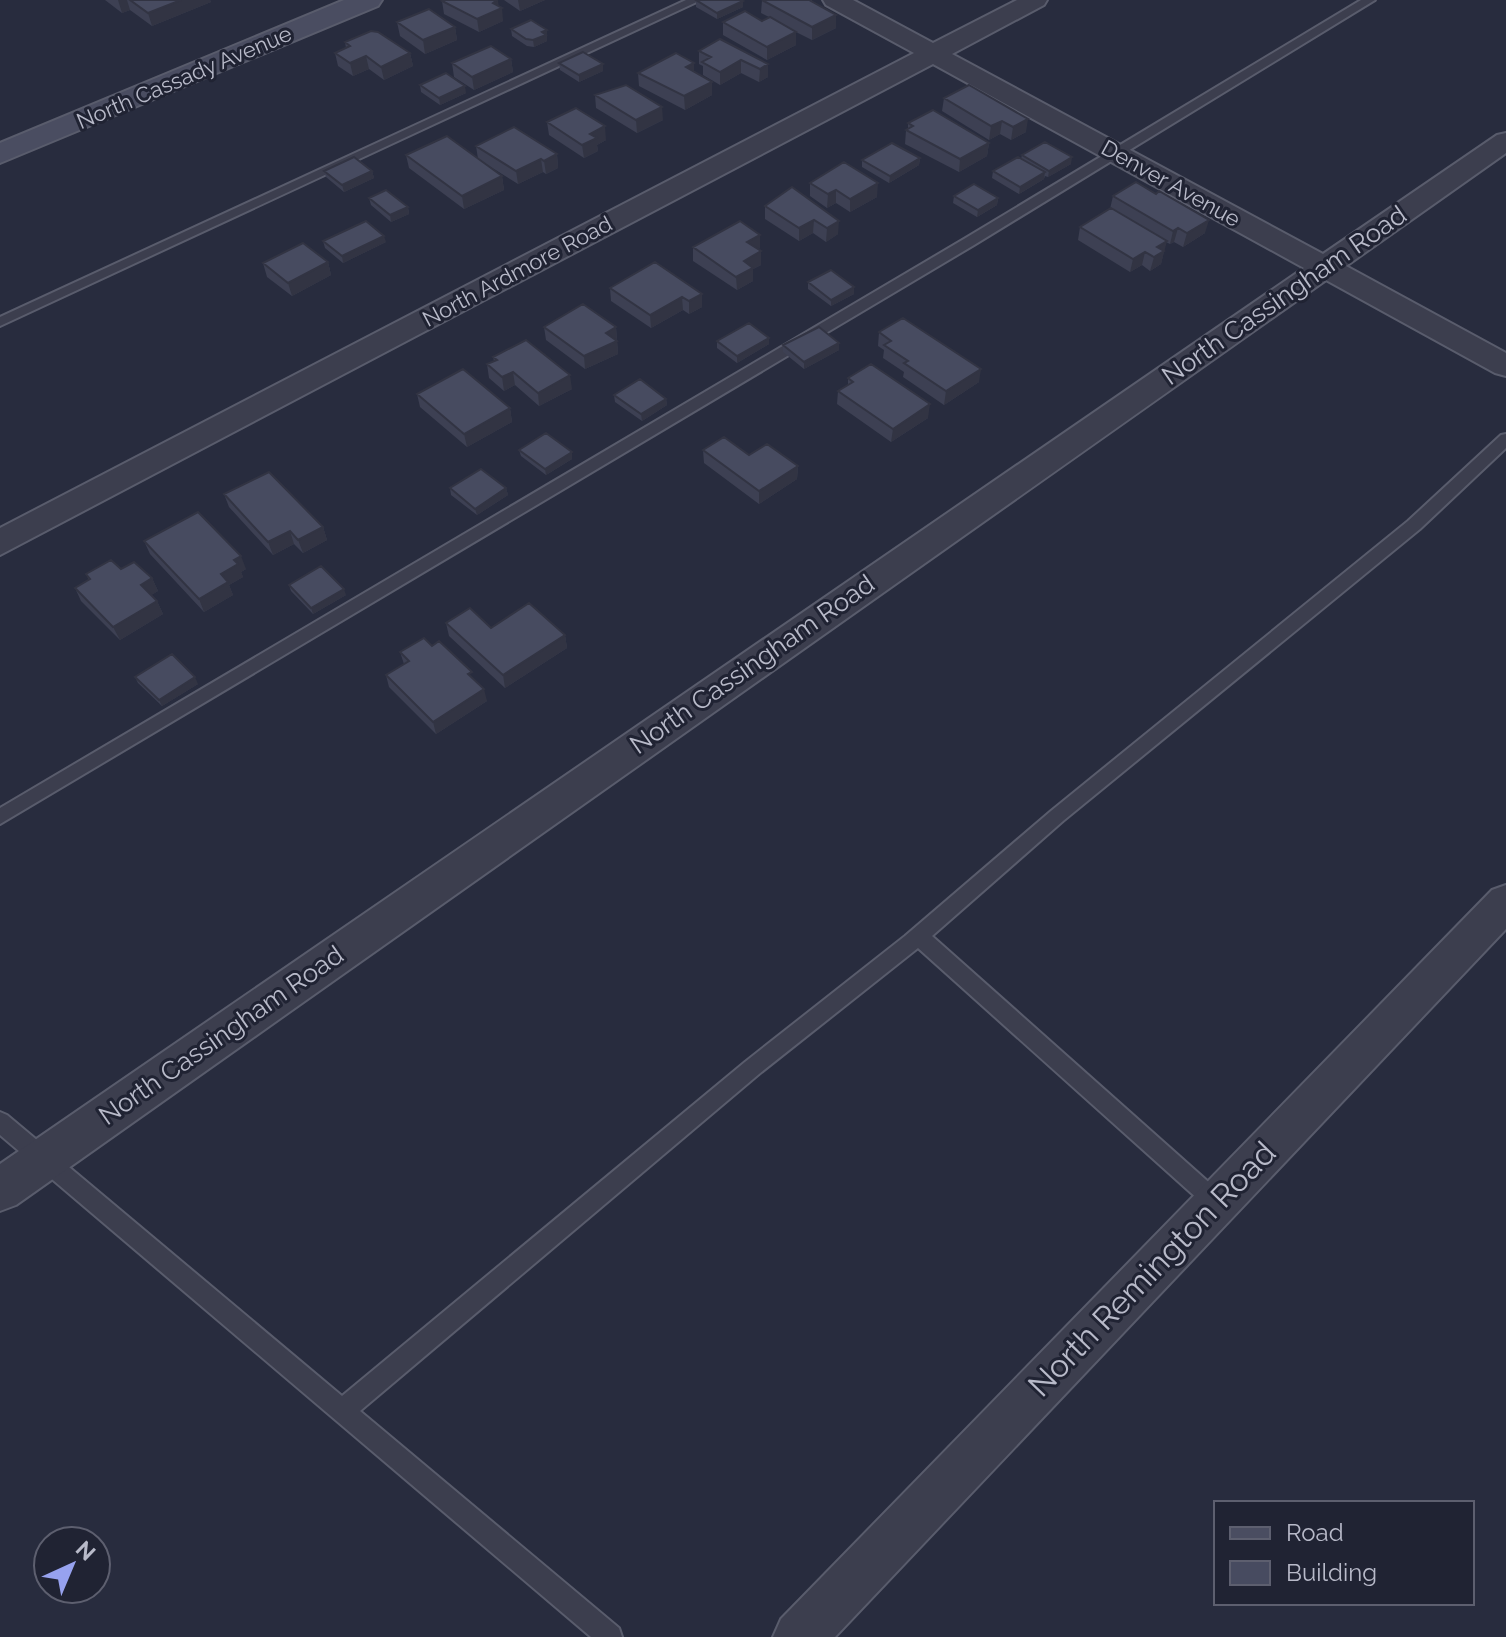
<svg xmlns="http://www.w3.org/2000/svg" width="1506" height="1637" font-family="Raleway,sans-serif">
<rect width="100%" height="100%" fill="#282c3e"/>
<g fill="none" stroke-linecap="round" stroke-linejoin="round">
<g stroke="#595c6c" stroke-width="4">
<path id="lane" d="M686 0H701L0 326V317Z
M1361 0H1375L974 245 0 824V808L964 239Z
M1506 434V448L1420 529 1063 821 932 936 1223 1195 1227 1202 1223 1209 1216 1212 1209 1209 918 948 759 1074 360 1411 619 1628 622 1637H591L0 1135V1112L7 1115 342 1396 745 1062 905 936 1051 811 1408 521 1501 435Z"/>
</g>
<g stroke="#595c6c" stroke-width="4">
<path id="street" d="M823 0H853L933 43 1017 0H1047L1044 5 952 54 1323 254 1497 135 1506 133V153L1346 266 1506 353V376L1495 373 1326 280 16 1205 0 1211V1164L1304 268 933 64 0 555V528L914 53 826 5Z
M1506 885V929L835 1637H773L781 1619 1492 890Z"/>
</g>
<g stroke="#595c6c" stroke-width="4">
<path id="secondary" d="M344 0H382L378 6 0 163V143Z"/>
</g>
<use href="#lane" fill="#3c3e4e" fill-rule="evenodd"/>
<use href="#street" fill="#3c3e4e" fill-rule="evenodd"/>
<use href="#secondary" fill="#4a4d61" fill-rule="evenodd"/>
</g>
<path fill="#3d4053" d="M105 0H210L211 2 152 26 130 10 122 13Z
M504 0H545L520 11Z
M696 0 743 7 717 19 696 7Z
M762 0H812V2L836 28 812 40 796 32V45L767 60 723 35V22L762 21 769 17 761 13Z
M442 1 499 6 503 21 479 32 444 14Z
M397 22 455 27 457 40 425 54 400 36Z
M511 29 547 30V41L534 47 527 46 512 36Z
M345 42 410 53 413 66 384 80 369 69 353 76 338 66 335 53 346 48Z
M699 51 768 64V77L759 82 741 73 720 85 703 75V66L699 64Z
M511 59 513 72 474 90 454 77 452 63Z
M559 63 603 64V71L579 82 560 70Z
M694 72 712 82V95L685 110 639 86 638 73Z
M420 85 466 93 440 105 421 92Z
M969 85 1026 132 1011 140 1000 134 989 140 942 111 944 98Z
M595 95 663 120 637 133 596 108Z
M547 122 606 140 597 145 598 151 584 158 549 135Z
M908 123 989 143 987 156 959 172 905 144 906 130 908 129Z
M476 146 557 154 558 168 546 174 543 172 518 184 478 159Z
M406 155 502 176 504 190 464 209 409 168Z
M1022 155 1071 164 1048 177 1045 176 1044 179 1019 194 992 178 993 171 1021 159Z
M920 158 919 165 889 183 862 167V160Z
M324 171H372L374 178 344 192 326 177Z
M810 183 877 197 850 212 836 203 827 208 810 196Z
M792 187 838 234 826 242 813 233 799 241 765 219V206Z
M954 196 998 198 997 205 977 217 953 203Z
M1113 196 1205 233 1183 247 1174 242 1170 244 1166 242 1161 264 1150 271 1142 265 1130 272 1078 240 1080 227 1110 209Z
M369 198 408 207 409 214 391 222 371 205Z
M323 241 386 242 343 263 325 248Z
M693 247 760 248 758 249 761 265 753 269V281L737 290 693 261Z
M328 262 331 275 292 296 267 277 263 263Z
M808 282 854 287V294L831 306 808 289Z
M610 288 702 294V307L689 314 683 310 651 328 611 301Z
M544 327H616L618 354 585 369 546 340Z
M879 332 979 382 944 405 903 377 904 372 883 358 884 350 878 346Z
M717 341 769 344 737 363 717 348Z
M783 345 839 350 804 369 783 352Z
M493 357 572 389 539 406 515 385 504 391 489 378 487 364 494 361Z
M848 378 928 418 891 442 837 404 838 391 848 385Z
M417 394 510 408 512 422 467 447 420 407Z
M614 395 666 399 667 405 642 421 615 402Z
M519 450 572 459 546 475 521 456Z
M703 450 749 455 798 466 797 479 759 504 704 463Z
M450 488H506L508 495 477 515 451 495Z
M224 494 323 527 327 540 303 553 294 544 273 555 229 507Z
M144 541 246 569 241 572 243 577 229 585 233 595 204 612 150 554Z
M121 569 152 578 158 591 151 595 157 601 163 614 120 640 81 601 75 588 89 580 86 574Z
M289 585 346 595 313 614 291 591Z
M446 623 565 635 567 648 505 688 449 636Z
M432 646 473 679 487 701 436 734 389 687 386 675 404 664 400 652Z
M135 677 198 684 162 706 138 683Z"/>
<path fill="#323443" d="M118 0H127L130 10 122 13Z
M181 0H210L211 2 152 26 148 13Z
M498 0 499 9 502 8 503 21 479 32 477 19 493 3Z
M518 0H545L520 11Z
M743 1V7L717 19V13Z
M836 15V28L812 40V27Z
M455 27 457 40 425 54 423 40Z
M547 30V41L534 47 533 40 542 32Z
M796 32V45L767 60V47Z
M410 53 413 66 384 80 381 67Z
M366 56 369 69 353 76 350 63Z
M511 59 513 72 474 90 472 77Z
M741 60V73L720 85V72Z
M694 63V76L686 67Z
M603 64V71L579 82V75Z
M768 64V77L759 82 760 69Z
M712 82V95L685 110 684 96Z
M465 86 466 93 440 105 439 98Z
M662 107 663 120 637 133 636 120Z
M1028 119 1026 132 1011 140 1013 127Z
M1002 121 1000 134 989 140 991 126Z
M605 126 606 140 597 145 598 151 584 158 582 145 590 134Z
M989 143 987 156 959 172 960 159Z
M557 154 558 168 546 174 544 161Z
M1072 157 1071 164 1048 177 1049 171Z
M920 158 919 165 889 183 890 176Z
M541 159 543 172 518 184 516 171Z
M372 171 374 178 344 192 342 185Z
M1045 172 1044 179 1019 194 1020 187Z
M502 176 504 190 464 209 462 196Z
M878 183 877 197 850 212V199Z
M836 190V203L827 208 828 194Z
M998 198 997 205 977 217 978 210Z
M408 207 409 214 391 222 390 215Z
M814 220 813 233 799 241V228Z
M1209 220 1205 233 1183 247 1187 233Z
M839 221 838 234 826 242 827 228Z
M1178 228 1174 242 1170 244 1173 231Z
M760 235V248L747 256V242Z
M384 236 386 242 343 263 342 256Z
M1167 241 1161 264 1150 271 1157 247Z
M761 251V265L753 269V281L737 290 736 277 744 261Z
M1145 252 1142 265 1130 272 1133 259Z
M328 262 331 275 292 296 288 283Z
M854 287V294L831 306V300Z
M702 294V307L689 314V301Z
M682 297 683 310 651 328 650 315Z
M616 327 618 354 585 369 584 356 606 333Z
M769 338V344L737 363V356Z
M839 343V350L804 369V362Z
M981 369 979 382 944 405 946 391Z
M513 372 515 385 504 391 502 377Z
M570 375 572 389 539 406 538 393Z
M666 399 667 405 642 421 641 414Z
M930 404 928 418 891 442 893 429Z
M510 408 512 422 467 447 464 434Z
M572 452V459L546 475 545 469Z
M798 466 797 479 759 504V491Z
M506 488 508 495 477 515 475 509Z
M323 527 327 540 303 553 298 540Z
M290 531 294 544 273 555 268 542Z
M241 556 246 569 241 572 243 577 229 585 233 595 204 612 199 599 234 560Z
M152 578 158 591 147 598 141 585Z
M344 589 346 595 313 614 311 608Z
M157 601 163 614 120 640 113 627Z
M565 635 567 648 505 688 503 675Z
M195 677 198 684 162 706 159 700Z
M484 689 487 701 436 734 433 722Z"/>
<path fill="#474b60" stroke="#323443" stroke-width="2" d="M130 0H181L148 13Z
M445 0H497L493 3 502 8 477 19 442 1Z
M696 0H741L743 1 717 13Z
M762 0H809L836 15 812 27Z
M429 9 455 27 423 40 397 22Z
M745 11 762 21 770 17 796 32 767 47 723 22Z
M531 20 547 30 542 32 546 35 533 40 526 39 511 29Z
M371 31 378 32 410 53 381 67 366 56 350 63 335 53 350 46 345 42Z
M720 39 768 64 760 69 741 60 720 72 702 62 711 57 699 51Z
M491 46 511 59 472 77 452 63Z
M583 52 603 64 579 75 559 63Z
M676 53 694 63 686 67 712 82 684 96 638 73Z
M446 73 465 86 439 98 420 85Z
M626 85 662 107 636 120 595 95Z
M969 85 1028 119 1013 127 1002 121 991 126 944 98Z
M576 108 605 126 590 134 597 138 582 145 547 122Z
M933 110 989 143 960 159 906 130 913 126 908 123Z
M514 127 557 154 544 161 541 159 516 171 476 146Z
M447 136 502 176 462 196 406 155Z
M1045 142 1072 157 1049 171 1022 155Z
M892 143 920 158 890 176 862 160Z
M354 157 372 171 342 185 324 171Z
M1018 157 1045 172 1020 187 993 171Z
M844 162 878 183 850 199 836 190 828 194 810 183Z
M1136 182 1156 194 1159 191 1209 220 1187 233 1178 228 1173 231 1113 196Z
M974 184 998 198 978 210 954 196Z
M792 187 839 221 827 228 814 220 799 228 765 206Z
M386 190 408 207 390 215 369 198Z
M1111 208 1167 241 1157 247 1164 251 1154 257 1145 252 1133 259 1080 227Z
M366 221 384 236 342 256 323 241Z
M740 221 760 235 747 242 761 251 744 261 753 268 736 277 693 247Z
M303 243 328 262 288 283 263 263Z
M655 262 702 294 689 301 682 297 650 315 610 288Z
M831 270 854 287 831 300 808 282Z
M583 304 616 327 606 333 617 341 584 356 544 327Z
M903 318 981 369 946 391 904 363 908 361 884 345 891 341 879 332Z
M749 323 769 338 737 356 717 341Z
M819 327 839 343 804 362 783 345Z
M526 340 570 375 538 393 513 372 502 377 487 364 497 360 493 357Z
M871 364 930 404 893 429 838 391 853 382 848 378Z
M463 369 510 408 464 434 417 394Z
M640 379 666 399 641 414 614 395Z
M546 433 572 452 545 469 519 450Z
M724 437 749 455 767 444 798 466 759 491 703 450Z
M481 469 506 488 475 509 450 488Z
M269 472 323 527 298 540 290 531 268 542 224 494Z
M198 512 241 556 234 560 238 564 221 574 228 582 199 599 144 541Z
M111 560 121 569 134 562 152 578 141 585 157 601 113 627 75 588 90 579 86 574Z
M321 566 344 589 311 608 289 585Z
M529 603 565 635 503 675 446 623 470 608 491 628Z
M424 638 432 646 439 641 472 672 468 674 484 689 433 722 386 675 409 661 400 652Z
M172 654 195 677 159 700 135 677Z"/>
<g text-anchor="middle" stroke-width="6" stroke-linejoin="round" paint-order="stroke">
<g font-size="22" fill="#b8bac9" stroke="#202333">
<text transform="translate(184 77) rotate(-23)" y="8">North Cassady Avenue</text>
<text transform="translate(1171 183) rotate(29)" y="8">Denver Avenue</text>
<text transform="translate(517 271) rotate(-28)" y="8">North Ardmore Road</text>
</g>
<g font-size="26" fill="#b8bac9" stroke="#202333">
<text transform="translate(1284 295) rotate(-35)" y="9">North Cassingham Road</text>
<text transform="translate(752 664) rotate(-35)" y="9">North Cassingham Road</text>
<text transform="translate(221 1035) rotate(-35)" y="9">North Cassingham Road</text>
</g>
<g font-size="32" fill="#b8bac9" stroke="#202333">
<text transform="translate(1152 1269) rotate(-46)" y="11">North Remington Road</text>
</g>
</g>
<rect x="1214" y="1501" width="260" height="104" fill="#202333" stroke="#5d5f6f" stroke-width="2"/>
<rect x="1230" y="1527" width="40" height="12" fill="#4a4d61" stroke="#5d5f6f" stroke-width="2"/>
<text x="1286" y="1541" font-size="24" fill="#b8bac9">Road</text>
<rect x="1230" y="1561" width="40" height="24" fill="#474b60" stroke="#5d5f6f" stroke-width="2"/>
<text x="1286" y="1581" font-size="24" fill="#b8bac9">Building</text>
<g transform="translate(72 1565) rotate(44)"><circle r="38" fill="#202333" stroke="#5d5f6f" stroke-width="2"/>
<path d="M0-6L14 30L0 20L-14 30Z" fill="#97a2ef"/>
<text y="-12" font-size="22" font-weight="bold" text-anchor="middle" fill="#b8bac9">N</text>
</g>
</svg>
